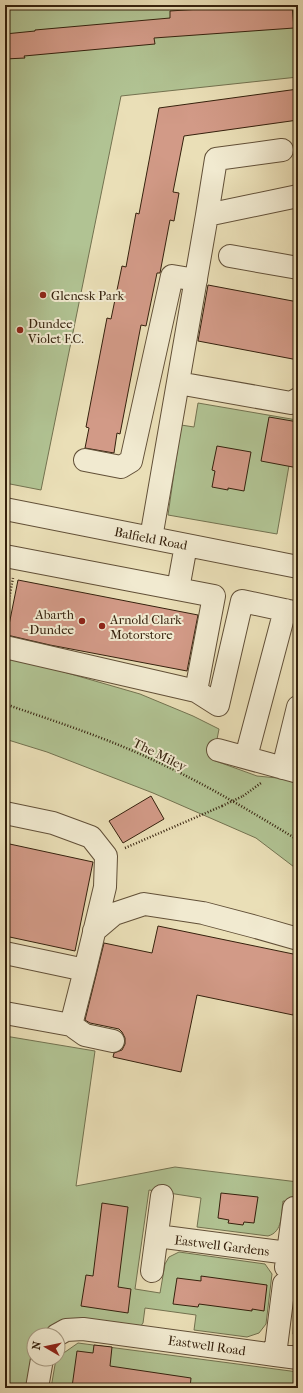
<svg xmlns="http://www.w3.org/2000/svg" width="303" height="1393" font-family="'IM FELL French Canon',serif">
<rect width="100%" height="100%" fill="#eadfb7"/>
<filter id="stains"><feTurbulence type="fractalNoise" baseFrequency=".005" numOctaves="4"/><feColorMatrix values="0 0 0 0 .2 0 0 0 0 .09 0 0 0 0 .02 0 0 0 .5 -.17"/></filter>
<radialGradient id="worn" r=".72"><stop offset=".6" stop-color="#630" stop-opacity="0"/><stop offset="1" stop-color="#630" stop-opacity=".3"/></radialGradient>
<path fill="#b1c393" stroke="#737250" d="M5 5H298V77L121 96 41 490 5 483Z
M198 403 297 420 277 534 168 515 181 425 194 427Z
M5 655 140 694 193 716 219 729 213 760 257 776 298 780V870L256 838 153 793 47 752 5 739Z
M5 1036 95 1051 76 1186 175 1167 298 1182V1203L283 1201C281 1214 283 1232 268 1236L197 1227 201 1198 149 1190 135 1289 160 1293 165 1264 169 1257 179 1252 265 1264 272 1274 266 1324 259 1333 247 1337 194 1330 196 1315 145 1308 143 1323 140 1327 61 1322 43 1335H34V1352L29 1388H5Z
M298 1309V1340L293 1334 294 1314Z
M78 1343 298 1372V1388H51L56 1359H58V1357Z"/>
<path fill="#d29a87" stroke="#35210d" d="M261 5H292L294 28 154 38 155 44 24 56 25 58 5 59V34L35 31V30L170 18V11Z
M298 89V120L184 136 173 192 179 193 174 221 170 220 160 273H157L146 326 141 325 120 434 117 433 114 453 85 448 89 428 86 427 107 318 111 319 122 266 126 267 136 213 139 214 159 108Z
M208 285 298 302V360L198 341Z
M269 417 298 422V468L261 461Z
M217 446 251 452 244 491 228 488V490L212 487 215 471 212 470Z
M18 580 198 615 187 671 50 645 7 635Z
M151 796 164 819 123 843 109 821Z
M5 843 93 862 75 951 5 936Z
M158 926 298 955V991L293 1015 197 995 181 1072 113 1057 114 1053 122 1050 125 1044V1038L122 1032 119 1029 90 1023 85 1020 104 943 152 953Z
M221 1193 258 1197 254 1223 244 1222 243 1225 228 1223 229 1220 218 1218Z
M102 1203 128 1207 118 1287 131 1289 128 1313 81 1306 86 1275 93 1276Z
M201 1276 267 1285 264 1311 252 1309V1311L199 1304 198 1307 173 1304 177 1278 201 1281Z
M94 1345 112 1347 110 1366 191 1378 190 1388H81L72 1387 77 1351 93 1353Z"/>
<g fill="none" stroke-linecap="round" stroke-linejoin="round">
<g stroke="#625038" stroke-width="24">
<path id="minor" d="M207 215 216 159 282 150
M230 256 298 268
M178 383 291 403 298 399
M85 460 121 467 131 461 172 276 196 280
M5 509 298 567
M151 538 207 215 298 196
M5 556 214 596 196 691
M178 589 186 545
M5 647 196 691 218 705 242 601 298 613
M218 750 298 772
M246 757 285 610
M283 768 298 707
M5 813 53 823 91 837 106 856 105 887 85 970 5 953
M94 931 114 914 144 904 203 913 256 927 298 939
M5 1013 71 1025 85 970
M71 1025 85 1035 113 1041
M157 1236 288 1253
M286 1267 294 1208
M152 1271 162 1196
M57 1335 66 1330 83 1329 275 1355 284 1284 298 1286
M275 1355 298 1358
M37 1388 42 1359"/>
</g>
<path stroke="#35210d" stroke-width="2.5" stroke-dasharray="1 2" stroke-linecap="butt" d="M5 607 8 604 13 578
M5 704C54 721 104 737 151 759 202 782 250 811 298 840
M243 796 261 783
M125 848 222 806"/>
<use href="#minor" stroke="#f1ead0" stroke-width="22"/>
<path stroke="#35210d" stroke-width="2.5" stroke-dasharray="1 2" stroke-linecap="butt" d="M222 806 243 796"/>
</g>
<g fill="#8f2418" stroke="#f1ead0" stroke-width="1.5">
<circle cx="43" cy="295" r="4"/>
<circle cx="20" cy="330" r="4"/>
<circle cx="82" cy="621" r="4"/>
<circle cx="102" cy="626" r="4"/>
</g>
<g text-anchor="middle" stroke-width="4" stroke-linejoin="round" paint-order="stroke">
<g font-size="13" fill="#35210d" stroke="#f1ead0" text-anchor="start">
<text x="51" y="300">Glenesk Park</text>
<text x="28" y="328">Dundee<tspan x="28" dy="15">Violet F.C.</tspan></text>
<text x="74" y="619" text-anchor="end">Abarth<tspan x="74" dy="15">- Dundee</tspan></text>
<text x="110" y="624">Arnold Clark<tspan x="110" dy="15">Motorstore</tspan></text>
</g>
<g font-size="13" fill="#35210d" stroke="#f1ead0">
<text transform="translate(151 538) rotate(11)" y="5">Balfield Road</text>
<text transform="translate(160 754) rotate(26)" y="5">The Miley</text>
<text transform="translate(222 1245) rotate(7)" y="5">Eastwell Gardens</text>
<text transform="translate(207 1345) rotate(8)" y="5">Eastwell Road</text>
</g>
</g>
<rect width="303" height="1393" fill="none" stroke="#eadfb7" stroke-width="20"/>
<rect x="6" y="6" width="291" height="1381" fill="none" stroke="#35210d" stroke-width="2"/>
<rect x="10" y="10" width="283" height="1373" fill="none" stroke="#35210d"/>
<g transform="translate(46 1347) rotate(279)"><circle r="19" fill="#f1ead0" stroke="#a69a82"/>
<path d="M0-3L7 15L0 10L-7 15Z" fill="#8f2418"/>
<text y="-6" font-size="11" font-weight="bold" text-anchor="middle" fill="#35210d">N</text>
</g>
<rect width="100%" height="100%" filter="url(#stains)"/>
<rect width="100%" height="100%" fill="url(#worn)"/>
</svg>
